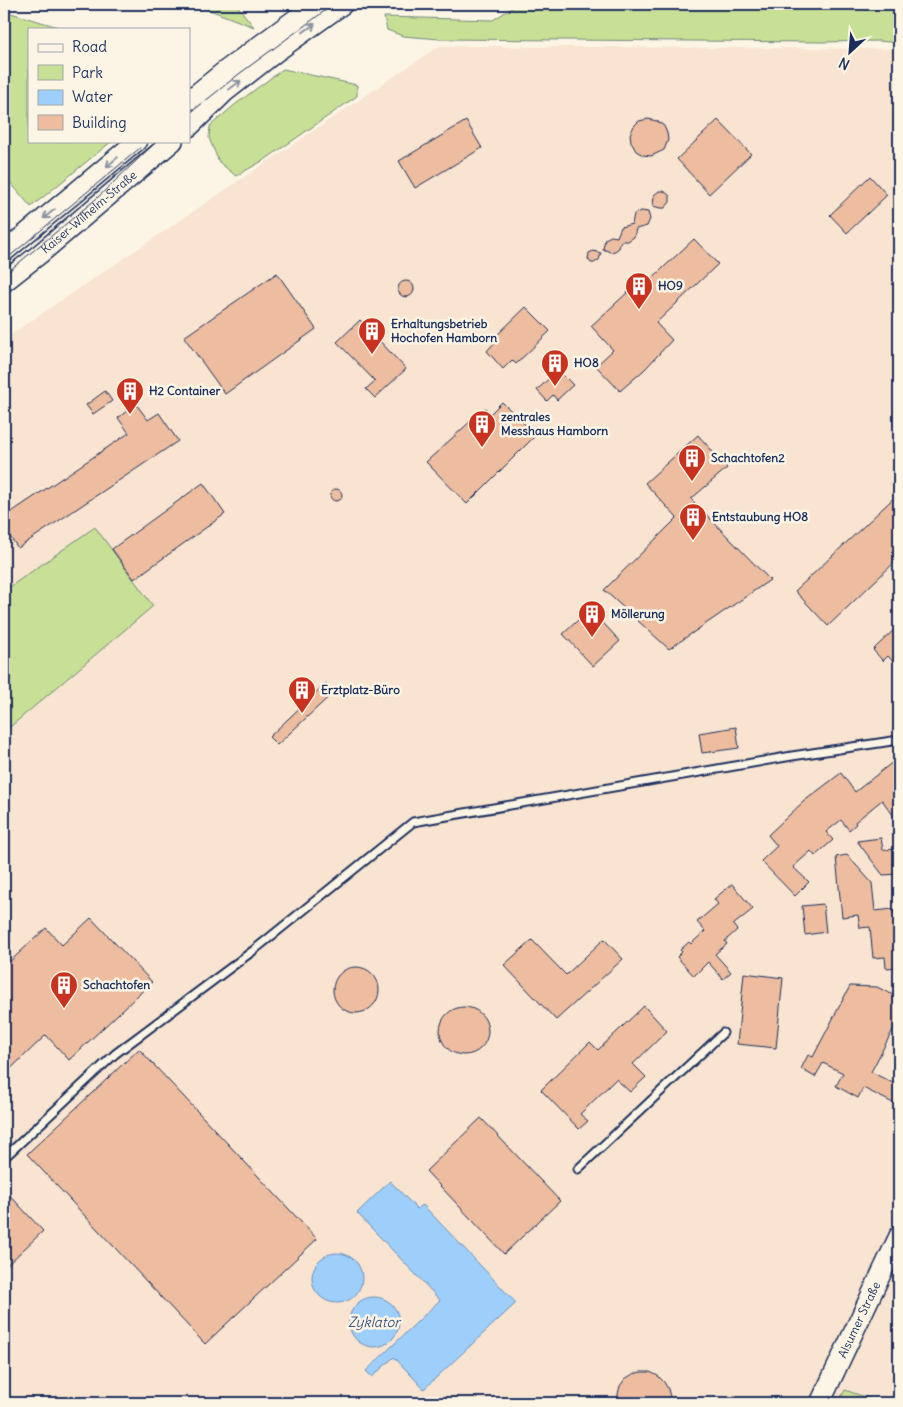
<svg xmlns="http://www.w3.org/2000/svg" width="903" height="1407" font-family="Delius,sans-serif">
<rect width="100%" height="100%" fill="#fcf5e5"/>
<filter id="ink" filterUnits="userSpaceOnUse"><feTurbulence type="fractalNoise" baseFrequency=".02" numOctaves="2"/><feDisplacementMap in="SourceGraphic" scale="10" xChannelSelector="R" yChannelSelector="G"/><feConvolveMatrix kernelMatrix="1 2 1 2 8 2 1 2 1" color-interpolation-filters="sRGB"/></filter>
<g filter="url(#ink)">
<path fill="#f8e4d0" d="M439 46 899 49V1403H4V339Z"/>
<path fill="#c8e095" stroke="#72887a" d="M194 4H236L254 27Z
M518 4H899V43L879 41 820 42 440 39 403 36 387 30 384 17 493 20Z
M4 11 65 29H29V141H112L31 207 4 175Z
M283 69 357 85V96L266 159 236 176 219 162 209 138 210 126 237 103Z
M95 527 153 606 4 732V591Z
M845 1390 882 1403H838Z"/>
<path fill="#9ecffb" stroke="#6a8fbc" d="M390 1181 417 1209 423 1205 516 1303 424 1389 394 1357 372 1377 366 1371 440 1300 357 1213Z
M312 1278a25 25 0 1 1 50 0a25 25 0 1 1-50 0Z
M349 1322a25 25 0 1 1 50 0a25 25 0 1 1-50 0Z"/>
<path fill="#eebd9f" stroke="#1b2f5e" d="M648 119 657 121 664 126 667 133 668 140 664 150 651 156 643 155 636 151 631 142 630 134 634 126 639 121Z
M718 120 751 154 709 194 677 159Z
M466 121 482 148 415 188 399 161Z
M870 176 887 195 847 233 830 215Z
M659 191H664L670 196V202L665 208H660L653 206 654 195Z
M641 211 648 212 650 219 647 226 636 229 634 237 628 241H621L619 248 615 251 610 252 603 249 605 239 611 236 617 237 621 227 632 224 634 214Z
M694 239 718 264 656 323 672 340 644 370 620 391 596 366 613 350 591 326 628 292 632 297Z
M593 251 601 253 599 260 594 263H591L588 259 589 253Z
M277 273 316 329 225 394 184 337Z
M398 289a8 8 0 1 1 16 0a8 8 0 1 1-16 0Z
M526 307 550 331 516 364 512 360 503 369 487 351 496 341 493 339Z
M360 320 406 369 375 398 366 389 375 381 337 342Z
M558 370 573 385 557 400 553 395 547 401 537 390Z
M105 391 112 401 93 414 86 405Z
M502 402 536 435 467 504 426 462 485 408 490 414Z
M136 404 148 420 159 413 178 441 18 548 4 528V517L129 433 118 418Z
M698 435 727 468 691 499 770 580 669 649 604 590 677 518 645 483Z
M203 483 225 514 134 579 112 549Z
M330 495a6 6 0 1 1 12 0a6 6 0 1 1-12 0Z
M899 493V558L828 626 795 591Z
M590 609 620 641 593 666 563 634Z
M899 625V668L888 656 883 661 873 650Z
M326 683 334 692 277 745 269 737Z
M736 727 739 748 702 753 699 733Z
M899 757V823L882 800 855 822 856 824 849 830 841 820 826 832 833 840 815 856 811 851 793 867 809 882 795 896 761 861 777 846 768 835 803 802 841 773 855 792Z
M881 838 883 850 899 849V874L883 875 857 841Z
M847 855 872 883 875 911 893 909V913L899 912V967L886 968 885 957 873 958 870 927 860 928 858 915 842 917 836 857Z
M732 884 753 909 733 925 737 930 725 941 727 944 715 954 731 972 723 979 708 962 694 976 677 957 682 952 680 950 689 942 691 944 705 931 697 922 718 904 714 899Z
M823 904 826 932 805 935 802 906Z
M91 918 152 982 69 1060 46 1035 4 1075V967L46 928 62 945Z
M604 939 623 959 556 1020 504 965 532 940 566 975Z
M333 990a23 23 0 1 1 46 0a23 23 0 1 1-46 0Z
M744 973 783 978 776 1048 737 1044Z
M850 986 877 987 899 998V1018L871 1072 899 1086V1095L895 1104 863 1088 858 1098 836 1086 843 1073 823 1063 815 1077 801 1069 808 1055 813 1057Z
M644 1006 667 1031 633 1064 646 1077 630 1092 616 1079 580 1114 588 1121 579 1129 541 1090 590 1042 598 1050Z
M440 1031a24 24 0 1 1 48 0a24 24 0 1 1-48 0Z
M139 1049 317 1239 205 1344 27 1154Z
M481 1118 560 1201 504 1254 426 1171Z
M4 1189 43 1231 4 1268Z
M641 1372H650L658 1376 664 1382 668 1389 670 1397 669 1403H618V1394L620 1386 625 1379 633 1374Z"/>
<g fill="none" stroke-linecap="round" stroke-linejoin="round">
<g stroke="#1b2f5e" stroke-width="11">
<path id="lane" d="M4 1158 115 1054 254 950 413 822 792 756 899 740
M578 1169 723 1033"/>
</g>
<g stroke="#1b2f5e" stroke-width="22">
<g id="secondary">
<path d="M189 100 226 70 316 4"/>
<path d="M189 127 225 92 276 52 343 4"/>
<path d="M4 252 137 141"/>
<path id="s1" d="M4 282 41 253 173 141"/>
<path id="s2" d="M820 1403 899 1236"/>
</g>
</g>
<use href="#lane" stroke="#fcf5e5" stroke-width="7"/>
<use href="#secondary" stroke="#fcf5e5" stroke-width="19"/>
<path stroke="#1b2f5e" stroke-width="1" d="M189 114 239 74 334 4
M4 261 140 148
M4 275 96 199 157 141"/>
</g>
<defs><path id="oneway-shaft" d="M-6 0H5M1.5-3L5.5 0L1.5 3" fill="none" stroke-width="1.6" stroke-linecap="round" stroke-linejoin="round" transform="scale(1.25)"/></defs>
<g stroke="#8c92a2">
<use href="#oneway-shaft" transform="translate(309 28) rotate(-36)"/>
<use href="#oneway-shaft" transform="translate(235 85) rotate(-37)"/>
<use href="#oneway-shaft" transform="translate(112 162) rotate(140)"/>
<use href="#oneway-shaft" transform="translate(49 214) rotate(141)"/>
</g>
</g>
<defs>
<g id="building-pin" transform="scale(1.4375)"><path d="M0 17L-7.5 6A9.5 9.5 0 1 1 7.5 6Z" fill="#c8321e" stroke="#fcf5e5"/><path d="M-4-6H4V6H1V3H-1V6H-4ZM-2.5-4.3h1.7v1.8h-1.7ZM.8-4.3h1.7v1.8H.8ZM-2.5-1h1.7V.8h-1.7ZM.8-1h1.7V.8H.8Z" fill="#fff"/></g>
</defs>
<g fill-rule="evenodd">
<use href="#building-pin" x="639" y="286"/>
<use href="#building-pin" x="372" y="331"/>
<use href="#building-pin" x="555" y="363"/>
<use href="#building-pin" x="130" y="391"/>
<use href="#building-pin" x="482" y="424"/>
<use href="#building-pin" x="692" y="458"/>
<use href="#building-pin" x="693" y="517"/>
<use href="#building-pin" x="592" y="614"/>
<use href="#building-pin" x="302" y="690"/>
<use href="#building-pin" x="64" y="985"/>
</g>
<g text-anchor="middle" stroke-width="5" stroke-linejoin="round" paint-order="stroke">
<g font-size="12" fill="#1b2f5e" stroke="#fcf5e5">
<text dy="4" stroke="none"><textPath href="#s1" startOffset="110">Kaiser-Wilhelm-Straße</textPath></text>
<text dy="4" stroke="none"><textPath href="#s2" startOffset="92">Alsumer Straße</textPath></text>
</g>
<g font-size="12" font-weight="bold" fill="#1b2f5e" stroke="#fcf5e5" text-anchor="start">
<text x="658" y="290">HO9</text>
<text x="391" y="328">Erhaltungsbetrieb<tspan x="391" dy="14">Hochofen Hamborn</tspan></text>
<text x="574" y="367">HO8</text>
<text x="149" y="395">H2 Container</text>
<text x="501" y="421">zentrales<tspan x="501" dy="14">Messhaus Hamborn</tspan></text>
<text x="711" y="462">Schachtofen2</text>
<text x="712" y="521">Entstaubung HO8</text>
<text x="611" y="618">Möllerung</text>
<text x="321" y="694">Erztplatz-Büro</text>
<text x="83" y="989">Schachtofen</text>
</g>
<g font-size="14" font-style="italic" fill="#3c5785" stroke="#fcf5e5">
<text x="374" y="1327">Zyklator</text>
</g>
</g>
<rect width="903" height="1407" fill="none" stroke="#fcf5e5" stroke-width="20"/>
<rect x="10" y="10" width="883" height="1387" fill="none" stroke="#1b2f5e" stroke-width="2" filter="url(#ink)"/>
<rect x="28" y="28" width="162" height="115" fill="#fcf5e5" stroke="#a2a6af"/>
<rect x="38" y="44" width="25" height="8" fill="#fcf5e5" stroke="#a2a6af"/>
<text x="72" y="52" font-size="15" fill="#1b2f5e">Road</text>
<rect x="38" y="65" width="25" height="15" fill="#c8e095" stroke="#a2a6af"/>
<text x="72" y="78" font-size="15" fill="#1b2f5e">Park</text>
<rect x="38" y="90" width="25" height="15" fill="#9ecffb" stroke="#a2a6af"/>
<text x="72" y="102" font-size="15" fill="#1b2f5e">Water</text>
<rect x="38" y="115" width="25" height="15" fill="#eebd9f" stroke="#a2a6af"/>
<text x="72" y="128" font-size="15" fill="#1b2f5e">Building</text>
<g transform="translate(850 52) rotate(206)" stroke="#fcf5e5" stroke-width="4" paint-order="stroke">
<path d="M0-4L9 19L0 12L-9 19Z" fill="#1b2f5e"/>
<text y="-8" font-size="14" font-weight="bold" text-anchor="middle" fill="#1b2f5e">N</text>
</g>
</svg>
